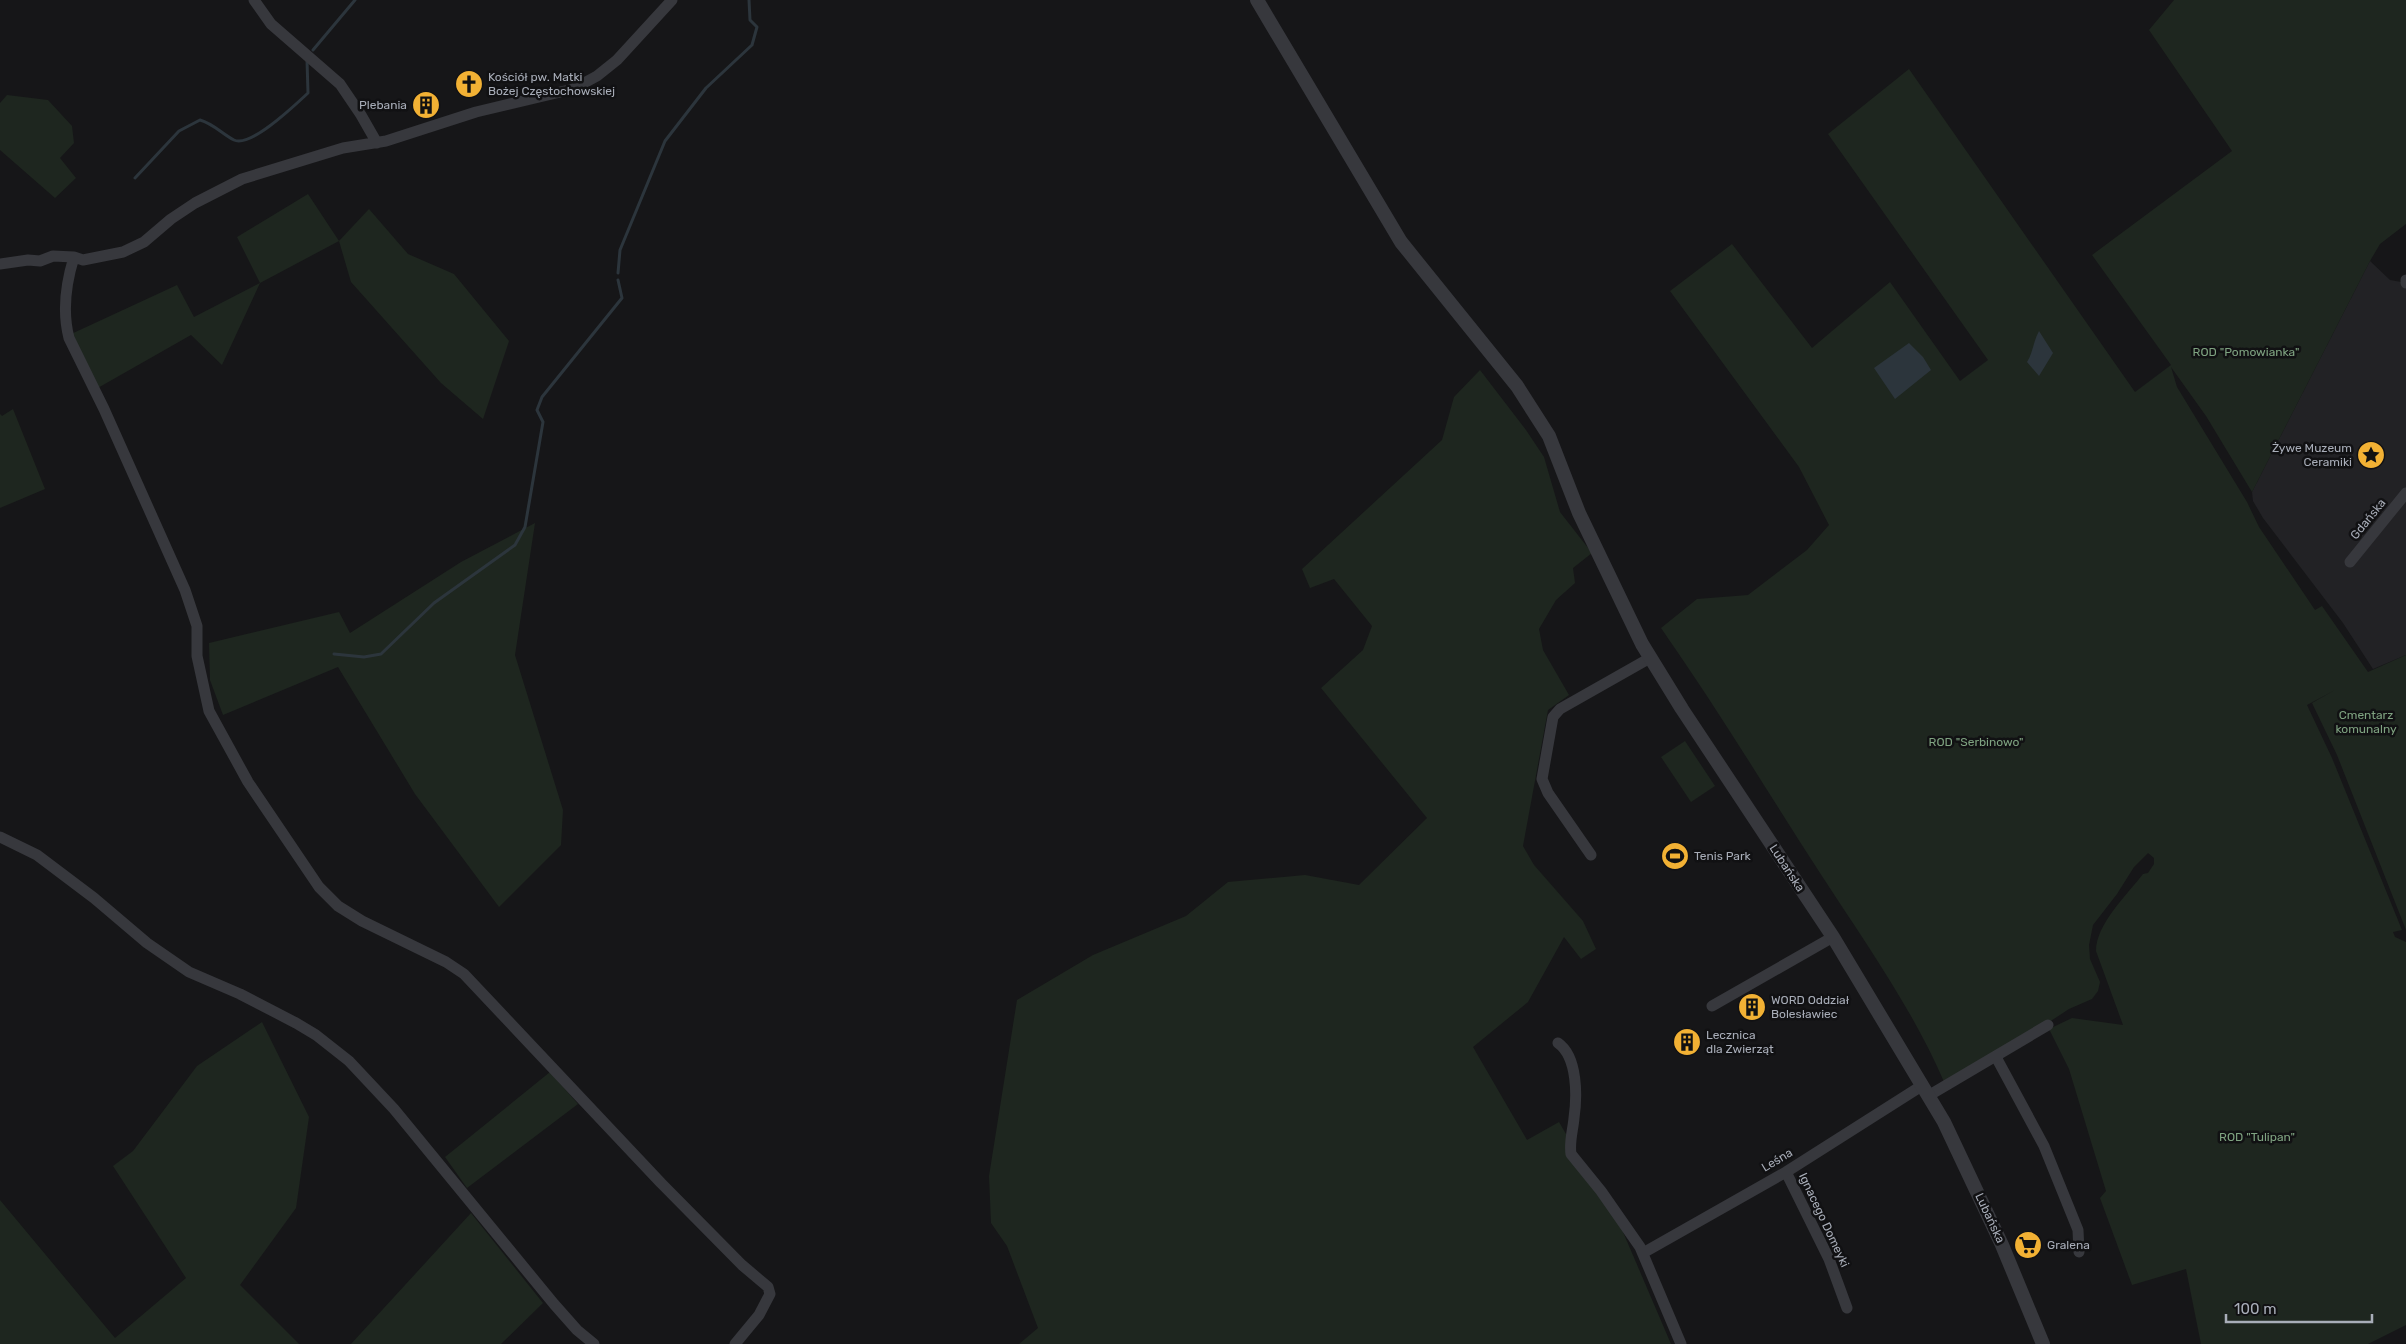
<svg xmlns="http://www.w3.org/2000/svg" width="2406" height="1344" font-family="Rubik,sans-serif">
<rect width="100%" height="100%" fill="#161618"/>
<path fill="#222225" d="M2370 261 2390 280 2401 282 2406 288V655L2373 669 2343 623 2263 518 2253 501 2252 492Z"/>
<path fill="#1e261f" d="M2174 0H2406V224L2380 244 2370 261 2252 492 2206 416 2171 367 2177 387 2247 502 2259 527 2315 610 2322 606 2368 672 2406 655V930L2337 755 2312 703 2335 690 2307 705 2332 758 2402 930 2393 932 2395 937 2406 942V1325L2368 1344H2201L2186 1269 2132 1285 2100 1198 2106 1191 2069 1069 2049 1029 2072 1018 2123 1025 2096 951C2096 924 2127 895 2143 874L2148 873 2154 864V858L2148 853 2134 867 2117 894 2093 925 2089 945 2090 959 2100 982 2098 991 2092 999 2069 1009 1996 1057 1945 1084C1913 1009 1864 941 1820 873 1767 791 1717 708 1661 628L1697 599 1748 595 1807 550 1829 525 1799 467 1670 291 1732 244 1812 348 1890 282 1960 381 1988 360 1828 134 1909 69 2135 392 2171 365 2092 255 2232 151 2149 30Z
M7 95 48 100 72 126 74 143 60 158 76 178 55 198 0 150V103Z
M308 194 339 241 369 209 408 254 454 274 509 341 483 419 441 383 351 282 339 241 260 283 222 365 191 335 96 389 69 335 177 285 194 317 260 283 237 237Z
M1480 370 1526 430 1544 457 1560 512 1592 553 1573 568 1575 583 1556 600 1539 629 1543 650 1569 695 1548 710 1523 846 1534 865 1583 921 1596 949 1581 959 1564 937 1528 1002 1473 1047 1527 1140 1559 1122 1623 1232 1671 1344H1019L1038 1328 1007 1246 991 1223 989 1176 1017 1000 1093 955 1186 916 1228 882 1305 875 1359 885 1427 818 1321 688 1363 650 1372 626 1334 579 1310 588 1302 569 1442 440 1454 397Z
M13 409 45 489 0 508V414L2 416Z
M535 523 515 655 563 810 561 845 499 907 415 794 338 667 223 715 210 680 209 643 339 612 350 633 461 562Z
M1685 741 1715 786 1691 802 1661 757Z
M262 1022 309 1117 296 1208 240 1285 299 1344H0V1200L115 1338 186 1278 113 1166 133 1151 197 1066Z
M550 1072 578 1104 467 1188 445 1157Z
M471 1213 543 1303 501 1344H351Z"/>
<path fill="#2c353c" d="M2039 331 2053 353 2039 376 2027 362C2033 353 2033 342 2039 331Z
M1909 343 1923 357 1931 370 1895 399 1874 368Z"/>
<g fill="none" stroke-linecap="round" stroke-linejoin="round">
<path stroke="#2c353c" stroke-width="3" d="M313 50 355 0
M135 178 179 131 200 120C214 124 222 134 234 140 251 148 296 104 308 93L307 60
M618 273 620 250 665 141 706 88 752 45 757 27 750 20 749 0
M334 654 364 657 381 654 434 603 515 545 525 527 543 422 537 410 542 397 622 298 618 280"/>
<path stroke="#37383d" stroke-width="11" d="M254 0 271 24 340 84 361 115 377 143
M74 257C66 283 62 311 69 338L104 409 185 590 197 626V656L209 711 248 782 319 887 338 906 362 921 446 962 464 974 661 1183 742 1265 768 1287 770 1294 759 1315 735 1344
M0 264 28 260 40 261 53 256 74 257 83 260 123 252 144 242 171 219 195 203 242 179 343 148 386 141 476 112 573 89 597 76 617 60 672 0
M2406 280V283
M2350 562 2406 493
M0 837 37 855 94 898 147 943 189 972 240 994 296 1023 316 1035 349 1061 394 1109 554 1304 577 1330 594 1344
M1591 855 1548 793 1542 779 1553 717 1560 709 1650 658
M1712 1006 1833 937
M1558 1043C1578 1057 1577 1097 1574 1118 1573 1130 1569 1142 1571 1154L1601 1191 1640 1247 1681 1344
M1996 1057 2044 1146 2078 1230 2079 1252
M1928 1096 2048 1025
M1786 1172 1829 1259 1847 1308
M1643 1253 1786 1172 1923 1085"/>
<path stroke="#37383d" stroke-width="14" d="M1257 0 1401 242 1517 386 1549 436 1579 513 1642 644 1682 709 1833 937 1944 1122 2002 1245 2043 1344"/>
</g>
<defs>
<g id="church-disc" transform="scale(1.4375)"><circle r="9.5" fill="#f2b134" stroke="#111113"/><path d="M-1.2-6h2.4v3.5h3.3v2.4h-3.3V6h-2.4V-.1h-3.3v-2.4h3.3Z" fill="#111"/></g>
<g id="building-disc" transform="scale(1.4375)"><circle r="9.5" fill="#f2b134" stroke="#111113"/><path d="M-4-6H4V6H1V3H-1V6H-4ZM-2.5-4.3h1.7v1.8h-1.7ZM.8-4.3h1.7v1.8H.8ZM-2.5-1h1.7V.8h-1.7ZM.8-1h1.7V.8H.8Z" fill="#111"/></g>
<g id="sight-disc" transform="scale(1.4375)"><circle r="9.5" fill="#f2b134" stroke="#111113"/><path d="M0-6L1.8-2.2L6-1.7L2.9 1.2L3.7 5.4L0 3.3L-3.7 5.4L-2.9 1.2L-6-1.7L-1.8-2.2Z" fill="#111"/></g>
<g id="stadium-disc" transform="scale(1.4375)"><circle r="9.5" fill="#f2b134" stroke="#111113"/><path d="M0-5a6.5 5 0 1 0 0 10a6.5 5 0 1 0 0-10ZM-3.5-1.8h7v3.6h-7Z" fill="#111"/></g>
<g id="supermarket-disc" transform="scale(1.4375)"><circle r="9.5" fill="#f2b134" stroke="#111113"/><path d="M-6-5.5h2.5l.6 2H6L4.5 2H-2.5L-4.4-4H-6ZM-1.5 3.2a1.3 1.3 0 1 0 .1 0ZM3 3.2a1.3 1.3 0 1 0 .1 0Z" fill="#111"/></g>
</defs>
<g fill-rule="evenodd">
<use href="#church-disc" x="469" y="84"/>
<use href="#building-disc" x="426" y="105"/>
<use href="#sight-disc" x="2371" y="455"/>
<use href="#stadium-disc" x="1675" y="856"/>
<use href="#building-disc" x="1752" y="1007"/>
<use href="#building-disc" x="1687" y="1042"/>
<use href="#supermarket-disc" x="2028" y="1245"/>
</g>
<g text-anchor="middle" stroke-width="5" stroke-linejoin="round" paint-order="stroke">
<g font-size="12" fill="#a8adb8" stroke="#111113" text-anchor="start">
<text x="488" y="81">Kościół pw. Matki<tspan x="488" dy="14">Bożej Częstochowskiej</tspan></text>
<text x="407" y="109" text-anchor="end">Plebania</text>
<text x="2352" y="452" text-anchor="end">Żywe Muzeum<tspan x="2352" dy="14">Ceramiki</tspan></text>
<text x="1694" y="860">Tenis Park</text>
<text x="1771" y="1004">WORD Oddział<tspan x="1771" dy="14">Bolesławiec</tspan></text>
<text x="1706" y="1039">Lecznica<tspan x="1706" dy="14">dla Zwierząt</tspan></text>
<text x="2047" y="1249">Gralena</text>
</g>
<g font-size="12" fill="#7fa381" stroke="#111113">
<text x="2246" y="356">ROD "Pomowianka"</text>
<text x="2366" y="719">Cmentarz<tspan x="2366" dy="14">komunalny</tspan></text>
<text x="1976" y="746">ROD "Serbinowo"</text>
<text x="2257" y="1141">ROD "Tulipan"</text>
</g>
<g font-size="12" fill="#a8adb8" stroke="#111113">
<text transform="translate(2368 519) rotate(-51)" y="4">Gdańska</text>
<text transform="translate(1787 868) rotate(57)" y="4">Lubańska</text>
<text transform="translate(1777 1160) rotate(-31)" y="4">Leśna</text>
<text transform="translate(1990 1218) rotate(65)" y="4">Lubańska</text>
<text transform="translate(1824 1220) rotate(65)" y="4">Ignacego Domeyki</text>
</g>
</g>
<path d="M2226 1314v8h146v-8" fill="none" stroke="#a8adb8" stroke-width="2.5"/>
<text x="2234" y="1314" font-size="15" fill="#a8adb8" stroke="#111113" stroke-width="4" paint-order="stroke">100 m</text>
</svg>
